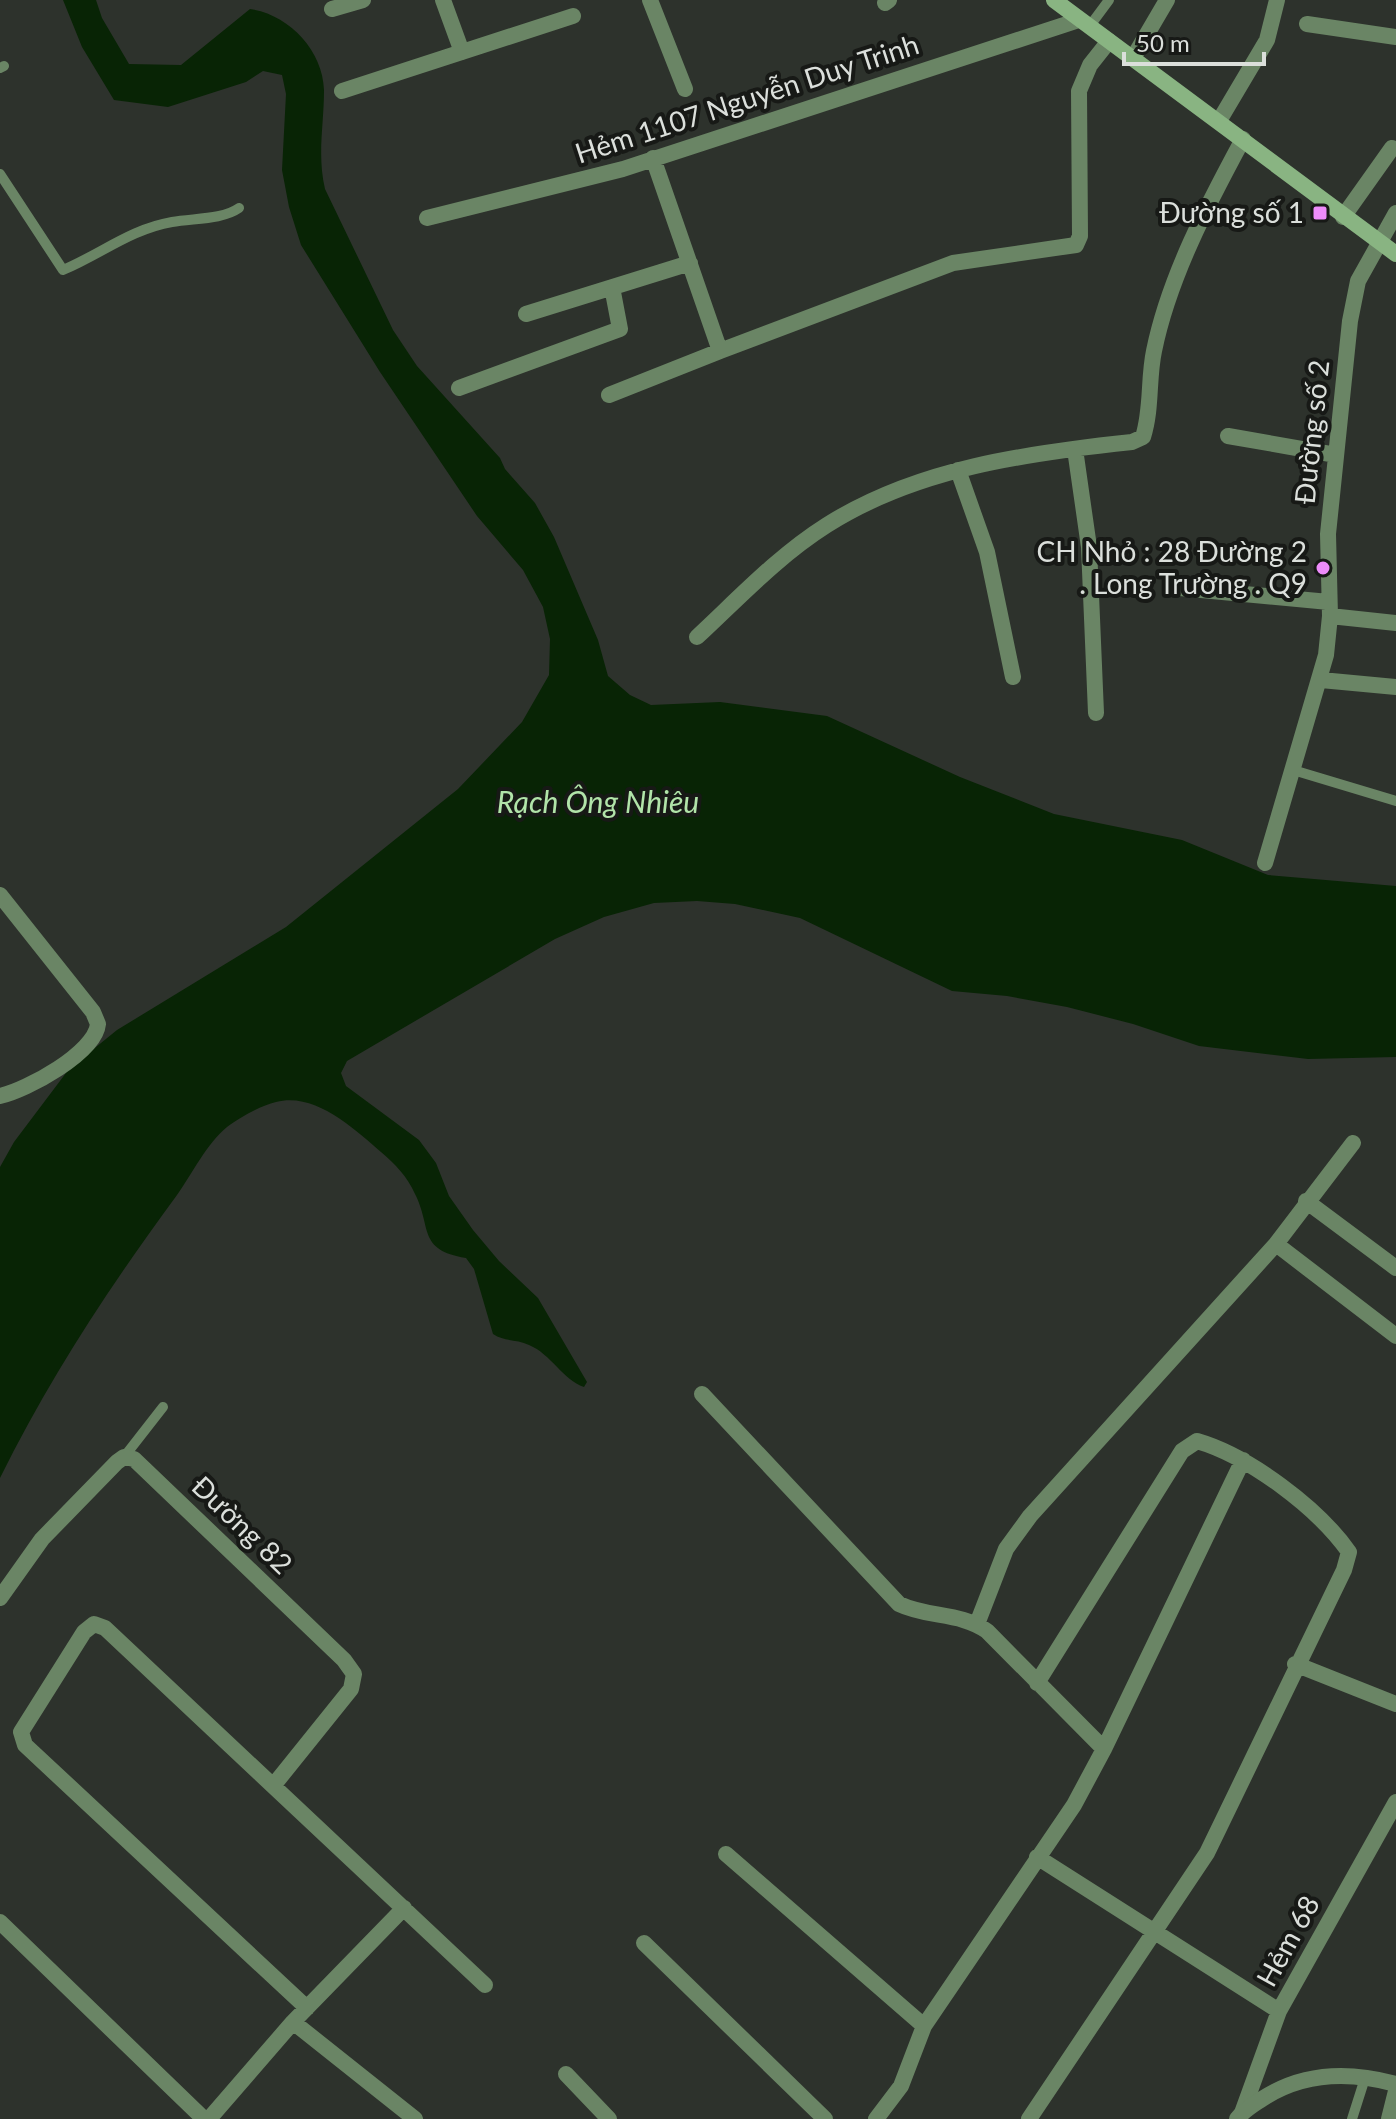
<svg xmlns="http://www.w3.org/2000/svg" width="1396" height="2119" font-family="Lato,sans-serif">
<rect width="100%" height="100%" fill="#2d322c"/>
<path fill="#082405" d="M63 0H96L102 18 129 64 181 65 250 9C288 14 323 50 324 90 324 125 317 155 325 189L393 330 417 366 500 458 505 469 535 503 554 537 598 640 608 676 630 695 651 705 720 702 827 716 960 777 1054 814 1182 840 1268 875 1396 886V1057L1308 1059 1199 1046 1133 1024 1067 1007 1007 996 952 991 800 918 735 904 697 901 654 903 604 917 555 939 347 1061 341 1073 346 1086 419 1140 436 1163 449 1196 473 1230 499 1261 538 1298 587 1382 584 1387C563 1380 551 1354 529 1345 517 1339 505 1342 493 1334L474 1269 466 1258C417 1250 432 1227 415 1194 407 1176 396 1165 381 1152 354 1129 316 1092 276 1102 260 1106 240 1117 227 1127 207 1143 192 1174 177 1195 110 1286 50 1377 0 1478V1167L14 1142 69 1069 117 1030 286 927 458 789 522 722 549 675 550 639 543 607 523 570 477 516 380 372 301 245 289 207 282 170 286 94 282 75 263 71 246 82 168 107 114 100 82 47Z"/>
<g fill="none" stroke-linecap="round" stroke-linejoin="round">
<path stroke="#6a8565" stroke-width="10" d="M1089 27 1109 0
M0 68 4 66
M0 174 63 270C101 254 131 229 172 222 193 218 222 220 239 208
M1293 770 1396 801
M124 1457 163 1407
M1352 2119 1366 2075"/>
<path stroke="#6a8565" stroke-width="16" d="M443 0 462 52
M650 0 685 89
M885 3 889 0
M332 9 363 0
M1307 24 1396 37
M1133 58 1167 0
M342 91 573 16
M1219 121 1267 40 1277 0
M1343 217 1392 148
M427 218 623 169 1079 20
M526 314 690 263
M720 351 953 263 1076 245 1080 236 1079 91 1090 65 1109 41
M459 388 620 329 612 287
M609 395 720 351 653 158
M1228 436 1336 455
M1075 449 1089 547 1096 713
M958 470 987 552 1013 677
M1180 588 1329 602
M1330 616 1396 623
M697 637C739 598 778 556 827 525 917 468 1028 453 1132 442L1143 437C1152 409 1148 379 1154 351 1169 277 1208 204 1243 139
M1321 680 1396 687
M1265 863 1326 655 1330 616 1328 534 1350 321 1358 281 1396 213
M0 895 93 1012 98 1024C95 1053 27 1090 0 1096
M1306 1201 1396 1268
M1276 1244 1396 1336
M702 1394 899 1604C928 1618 960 1612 987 1631L1104 1749
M0 1598 42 1539 117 1462 124 1457 134 1459 344 1660 354 1674 351 1689 273 1786
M977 1624 1006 1549 1030 1516 1276 1244 1353 1143
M1295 1664 1396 1704
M726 1854 924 2026
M1037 1857 1279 2011
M0 1922 204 2119
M644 1943 825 2119
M307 2008 25 1745 21 1732 84 1632 94 1624 105 1628 485 1985
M293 2022 415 2119
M566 2074 609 2119
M1242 2113 1279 2011 1396 1802
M209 2119 293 2022 404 1908
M876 2119 901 2086 924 2026 1074 1805 1104 1749 1243 1460
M1029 2119 1207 1853 1344 1570 1349 1552C1318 1508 1249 1456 1197 1441L1182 1451 1037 1683
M1389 2119 1396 2091"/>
<path stroke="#6a8565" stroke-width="16" d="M1237 2119C1244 2110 1253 2105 1262 2099 1303 2072 1349 2071 1396 2084"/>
<path stroke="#89b482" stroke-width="16" d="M1054 0 1396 254"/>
</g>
<g fill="#ed8cfa" stroke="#171916" stroke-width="3">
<rect x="1312" y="205" width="16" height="16" rx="4"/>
<circle cx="1323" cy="568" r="8"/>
</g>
<g text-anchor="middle" stroke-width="8" stroke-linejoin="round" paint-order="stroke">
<g font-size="28" fill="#dbdfdb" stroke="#171916">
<text transform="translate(747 99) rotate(-18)" y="10">Hẻm 1107 Nguyễn Duy Trinh</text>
<text transform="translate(1312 432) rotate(-84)" y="10">Đường số 2</text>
<text transform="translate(242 1525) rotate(44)" y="10">Đường 82</text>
<text transform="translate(1288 1941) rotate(-61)" y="10">Hẻm 68</text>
</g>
<g font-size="28" fill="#dbdfdb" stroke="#171916" text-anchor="end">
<text x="1304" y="223">Đường số 1</text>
<text x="1307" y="562">CH Nhỏ : 28 Đường 2<tspan x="1307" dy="32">. Long Trường . Q9</tspan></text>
</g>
<g font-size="30" font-style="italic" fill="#b1e4a9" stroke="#171916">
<text x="598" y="813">Rạch Ông Nhiêu</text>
</g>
</g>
<path d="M1124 52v12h140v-12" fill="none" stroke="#dbdfdb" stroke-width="4"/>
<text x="1136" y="52" font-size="24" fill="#dbdfdb" stroke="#171916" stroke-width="6" paint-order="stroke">50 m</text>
</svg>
